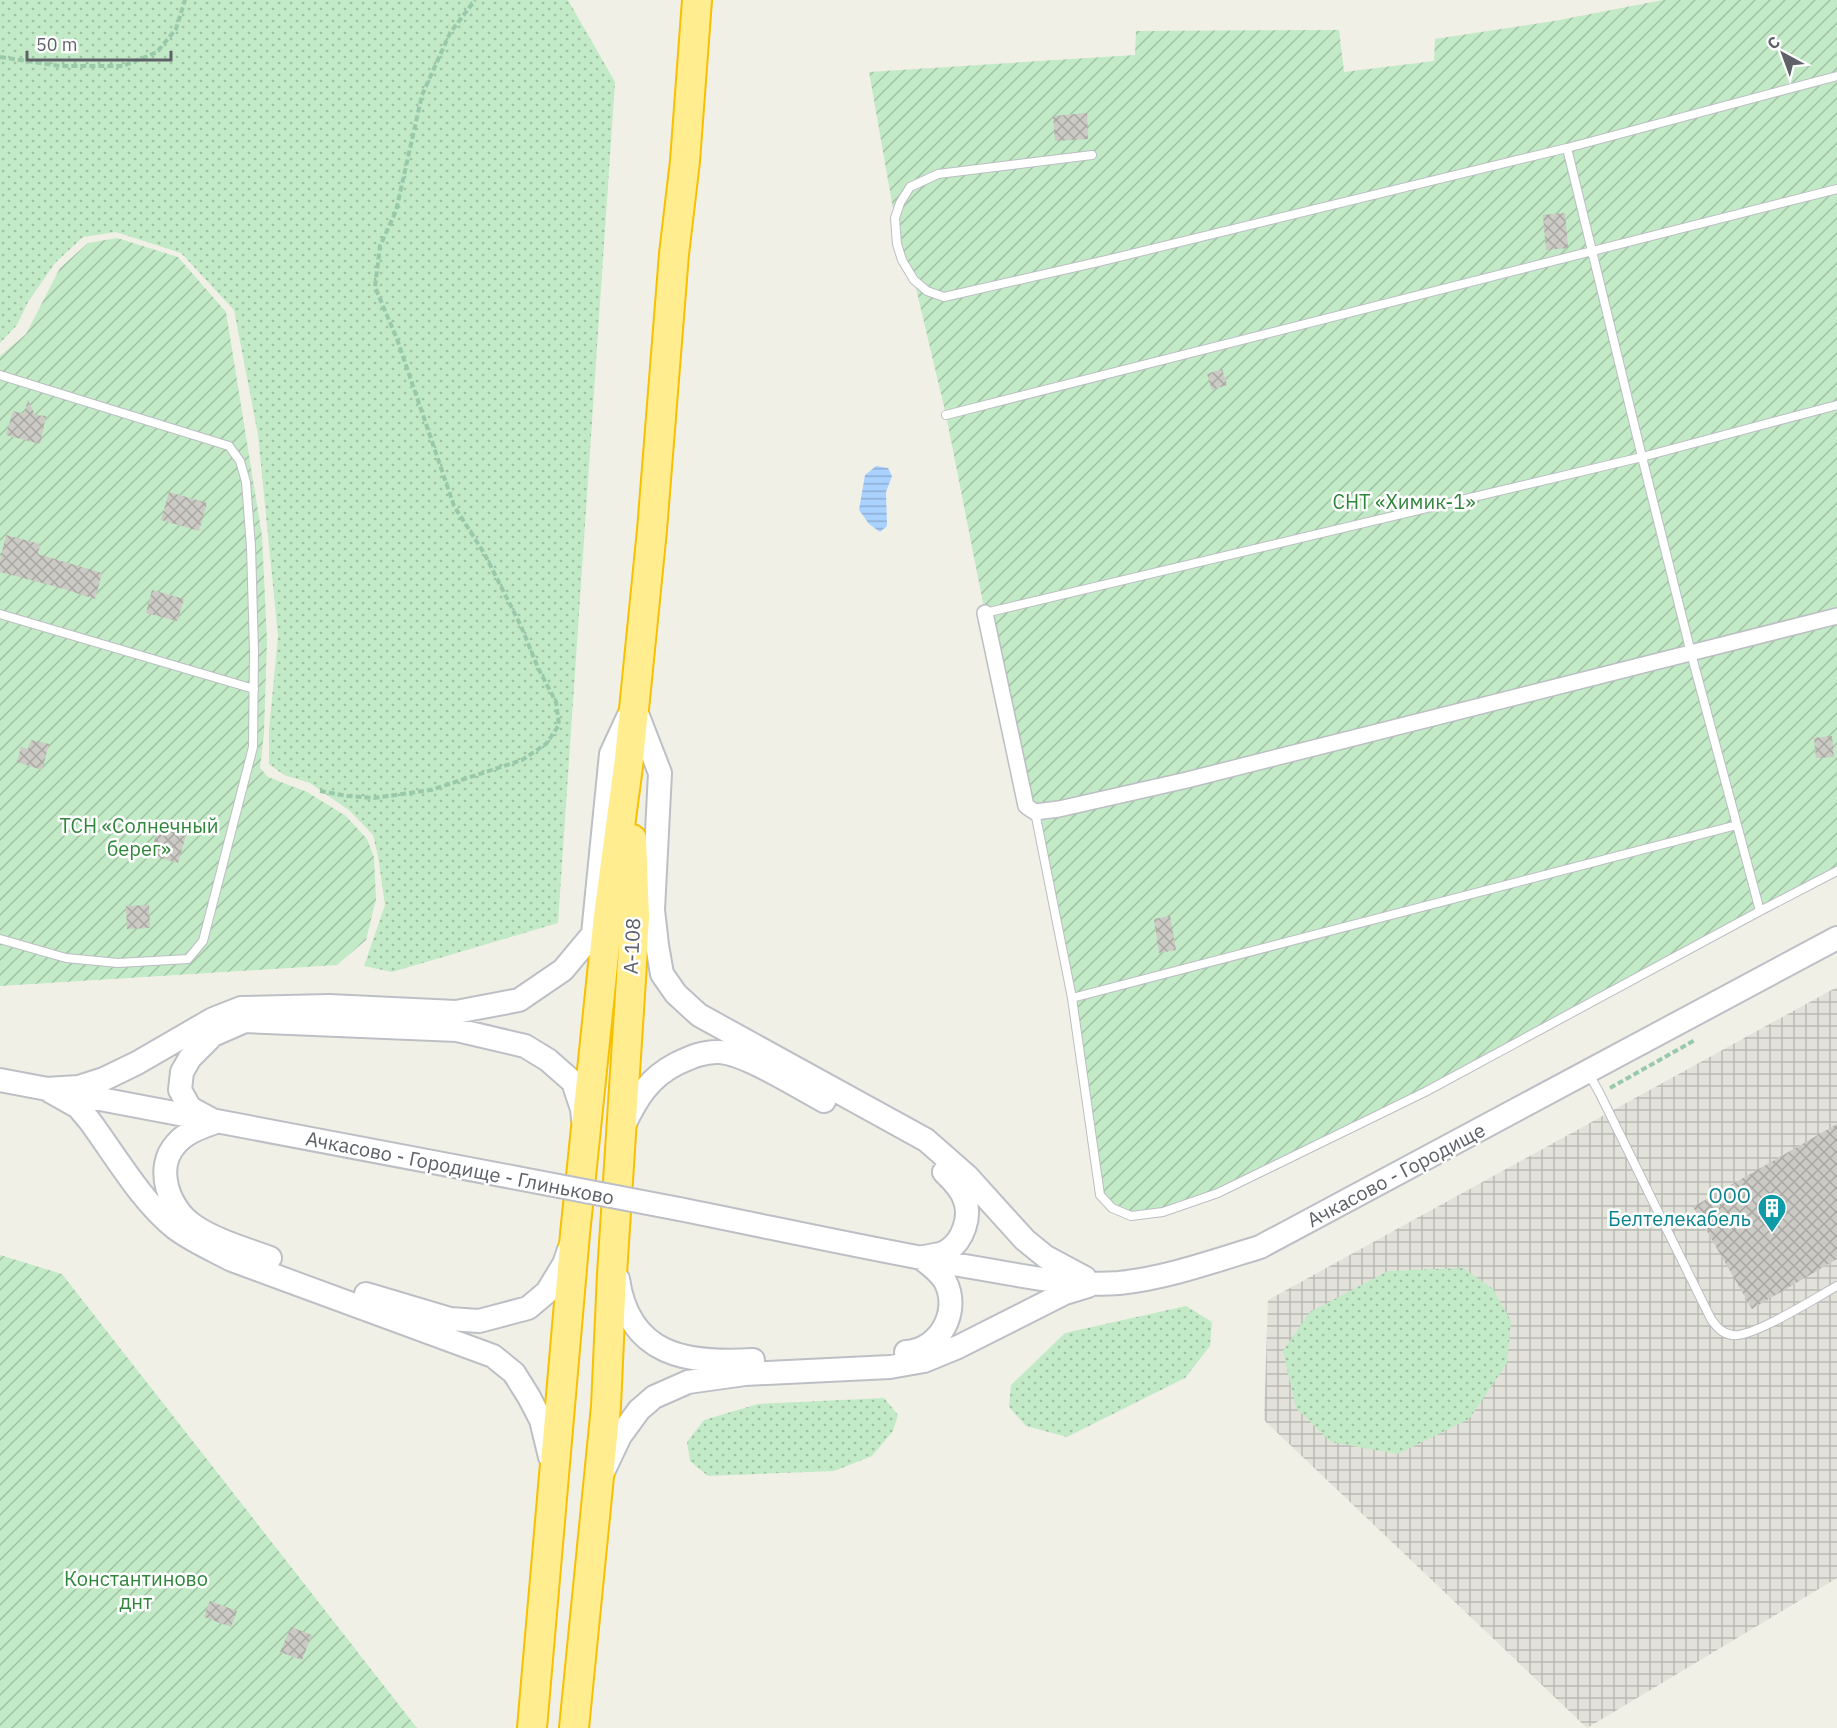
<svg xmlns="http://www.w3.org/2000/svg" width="1837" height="1728" font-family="'IBM Plex Sans',sans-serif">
<defs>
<pattern id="industrial-grid" width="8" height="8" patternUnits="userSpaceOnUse" patternTransform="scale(1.5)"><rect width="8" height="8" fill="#e2e2db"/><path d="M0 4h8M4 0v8" fill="none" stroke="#babbb5"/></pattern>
<pattern id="grass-dots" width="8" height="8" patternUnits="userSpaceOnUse" patternTransform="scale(1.5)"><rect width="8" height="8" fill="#c2eac6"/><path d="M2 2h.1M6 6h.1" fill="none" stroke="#a1c1a5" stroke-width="1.8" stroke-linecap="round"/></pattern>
<pattern id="garden-furrows" width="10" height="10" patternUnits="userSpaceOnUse" patternTransform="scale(1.5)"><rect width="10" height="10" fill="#c2eac6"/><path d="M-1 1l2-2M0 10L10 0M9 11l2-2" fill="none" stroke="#a1c1a5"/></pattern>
<pattern id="water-rules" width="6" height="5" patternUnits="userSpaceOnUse" patternTransform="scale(1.5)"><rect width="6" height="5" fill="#a9d2ff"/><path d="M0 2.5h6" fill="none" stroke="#8daed2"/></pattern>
<pattern id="building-cross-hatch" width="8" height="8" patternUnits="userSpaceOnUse" patternTransform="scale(1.5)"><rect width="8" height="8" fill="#cccac4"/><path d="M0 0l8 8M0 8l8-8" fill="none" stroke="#a9a7a3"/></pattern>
</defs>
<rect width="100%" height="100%" fill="#f1f0e7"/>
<path fill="url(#industrial-grid)" d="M1837 987V1578L1587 1728 1264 1420 1268 1300Z"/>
<path fill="url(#grass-dots)" d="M0 0H568L615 82 558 923 392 972 364 966 385 905 378 856 373 835 350 811 310 783 284 775 269 764V730L278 636 258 435 234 310 181 253 116 232 83 237 55 263 28 302 17 325 0 343Z
M1463 1268 1493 1289 1511 1321 1507 1363 1469 1419 1398 1454 1331 1442 1296 1408 1283 1351 1310 1312 1388 1271Z
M1186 1306 1212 1322 1210 1346 1185 1378 1067 1437 1026 1426 1009 1407 1011 1385 1065 1333Z
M884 1398 898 1415 893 1431 872 1456 834 1471 708 1476 690 1461 687 1442 704 1420 758 1404Z"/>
<path fill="url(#garden-furrows)" d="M1663 0H1837V871L1425 1092 1218 1193 1163 1212 1131 1216 1112 1208 1100 1195 1072 998 1035 812 985 613 946 415 914 280 902 260 869 72 1135 55 1136 31 1339 30 1344 72 1434 61 1435 39 1554 21Z
M117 238 178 257 226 312 262 536 267 640 264 733 260 768 268 777 307 792 346 816 367 839 374 857 376 899 366 940 337 965 0 986V356L26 334 60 268 88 243Z
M0 1255 62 1274 417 1728H0Z"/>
<path fill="url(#water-rules)" d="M876 466 888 468 892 476 886 492 887 526 880 532 869 524 859 510 865 475Z"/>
<path fill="url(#building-cross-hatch)" d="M1087 113 1088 139 1055 141 1053 116Z
M1565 213 1568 248 1546 250 1543 215Z
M1222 369 1227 385 1212 390 1207 374Z
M28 400 35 415 46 416 40 444 6 435 13 411 24 414Z
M169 492 207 503 199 531 161 520Z
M6 535 40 544 38 554 102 573 95 599 57 587 0 572V560Z
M152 590 184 599 177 621 146 613Z
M1832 736 1834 757 1816 758 1814 738Z
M31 740 49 744 42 770 17 762 21 747 28 749Z
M158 828 186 835 178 863 150 855Z
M149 905 150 928 127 929 126 906Z
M1170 916 1176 950 1159 953 1154 919Z
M1837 1124V1259L1752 1309 1693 1207Z
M210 1601 237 1611 231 1627 204 1617Z
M291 1627 312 1635 302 1660 280 1652Z"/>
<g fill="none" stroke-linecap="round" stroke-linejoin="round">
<g stroke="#bbbec3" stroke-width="10">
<path id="lane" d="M1567 148 1642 457 1691 653 1760 911
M1092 155 938 174 910 187 900 203 895 218 897 244 902 260 914 280 927 291 944 297 1098 262 1567 148 1837 76
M0 375 229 446 240 461 246 482 251 547 254 651 253 747 203 941 188 959 118 963 66 958 0 939
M946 415 1837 189
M985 613 1642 457 1837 405
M0 614 254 689
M1035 812 1072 998 1100 1195 1112 1208 1131 1216 1163 1212 1218 1193 1425 1092 1760 911 1837 871
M1072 998 1737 825
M1589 1074 1600 1094 1711 1319C1717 1327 1721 1333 1732 1335 1751 1339 1817 1297 1837 1286"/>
</g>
<g stroke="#bbbec3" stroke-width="18">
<path id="street" d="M985 613 1026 806 1035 812 1059 809 1187 780 1837 616"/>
</g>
<g stroke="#bcbfc5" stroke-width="26">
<path id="secondary" d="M634 706 660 773 653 910 657 945 662 974 676 994 699 1015 926 1140 967 1176 1025 1240 1046 1257 1085 1278
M0 1080 517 1178
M46 1089 79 1087 104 1079 137 1063 213 1019 241 1008 329 1006 456 1012 519 1000 563 970 593 934 611 754 629 715
M46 1089 78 1107 89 1120C115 1155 141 1201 175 1228 192 1241 213 1250 232 1260L493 1356 514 1373 529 1397 541 1420 550 1457
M216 1122C202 1127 186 1132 176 1144 154 1168 169 1209 193 1225 214 1240 246 1249 270 1258
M216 1122 190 1108 180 1090 182 1072 190 1058 213 1035 245 1021 457 1030 525 1046 548 1060 573 1082 582 1109 583 1119
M624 1125C637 1098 649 1078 676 1064 691 1057 704 1051 720 1052 746 1054 798 1087 824 1101
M679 1209C774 1228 869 1249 965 1266 1015 1274 1068 1287 1119 1283 1167 1278 1214 1261 1260 1247L1837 938
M924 1257C932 1255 941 1255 947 1251 963 1241 972 1216 964 1198 960 1187 952 1180 944 1172
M618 1279C629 1356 687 1364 753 1360
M366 1294 450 1319 479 1321 528 1308 547 1292 564 1264 570 1247
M906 1352C940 1350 961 1311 945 1281 939 1271 930 1265 921 1258
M603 1472 620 1436 639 1410 654 1397 688 1382 745 1374 890 1367 924 1361 958 1347 1065 1293 1088 1286"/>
</g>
<g stroke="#f8c000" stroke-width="32">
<path id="highway" d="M532 1728 575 1234 608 916 629 759 652 530 674 254 685 161 697 0
M574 1728 606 1406 612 1274 635 917 632 839"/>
</g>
<path stroke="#99c9ab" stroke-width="4" stroke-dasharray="6 3" stroke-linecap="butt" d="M0 57 60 66H123L157 52 176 29 185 0
M320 791 348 796 374 798 431 790 522 760 546 744 559 725 556 702 538 668 521 626 484 553 454 506 397 339 375 287 380 246 396 211 422 95 450 33 475 0
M1610 1088 1695 1040"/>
<use href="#lane" stroke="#fff" stroke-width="8"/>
<use href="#street" stroke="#fff" stroke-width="15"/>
<use href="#secondary" stroke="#fff" stroke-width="22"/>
<use href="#highway" stroke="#ffed90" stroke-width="28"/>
<g stroke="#bcbfc5" stroke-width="26" stroke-linecap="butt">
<path id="secondary-bridge" d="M517 1178 679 1209"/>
</g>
<use href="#secondary-bridge" stroke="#fff" stroke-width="22"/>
</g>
<defs>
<g id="building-pin" transform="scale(1.5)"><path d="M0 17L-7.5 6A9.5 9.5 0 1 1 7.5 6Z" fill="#0f9aa8" stroke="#fff"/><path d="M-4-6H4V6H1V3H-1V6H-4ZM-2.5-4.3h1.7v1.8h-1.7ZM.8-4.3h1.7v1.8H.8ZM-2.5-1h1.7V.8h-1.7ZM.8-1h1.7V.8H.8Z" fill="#fff"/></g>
</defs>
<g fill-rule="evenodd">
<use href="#building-pin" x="1772" y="1208"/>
</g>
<g text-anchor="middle" stroke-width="5" stroke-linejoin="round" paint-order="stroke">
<g font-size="20" fill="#2f863a" stroke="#fff">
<text x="1404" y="509">СНТ «Химик-1»</text>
<text x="139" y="833">ТСН «Солнечный<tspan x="139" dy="23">берег»</tspan></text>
<text x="136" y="1586">Константиново<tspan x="136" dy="23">днт</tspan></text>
</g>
<g font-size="20" fill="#5e6268" stroke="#fff">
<text transform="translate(632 946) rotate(-87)" y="7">А-108</text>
<text transform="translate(460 1168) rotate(11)" y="7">Ачкасово - Городище - Глиньково</text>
<text transform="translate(1396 1175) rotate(-28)" y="7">Ачкасово - Городище</text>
</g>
<g font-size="20" fill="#0d838f" stroke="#fff" text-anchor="end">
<text x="1751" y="1203">ООО<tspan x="1751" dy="23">Белтелекабель</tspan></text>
</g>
</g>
<g transform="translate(1783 54) rotate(319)" stroke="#ffffff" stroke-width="4.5" paint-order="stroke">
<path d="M0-4.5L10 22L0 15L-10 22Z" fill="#5e6268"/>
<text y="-9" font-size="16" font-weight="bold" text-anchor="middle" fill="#5e6268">С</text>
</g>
<path d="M27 51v9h144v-9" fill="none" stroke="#5e6268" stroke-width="3"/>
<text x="36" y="51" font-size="18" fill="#5e6268" stroke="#ffffff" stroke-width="4.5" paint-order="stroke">50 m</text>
</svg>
